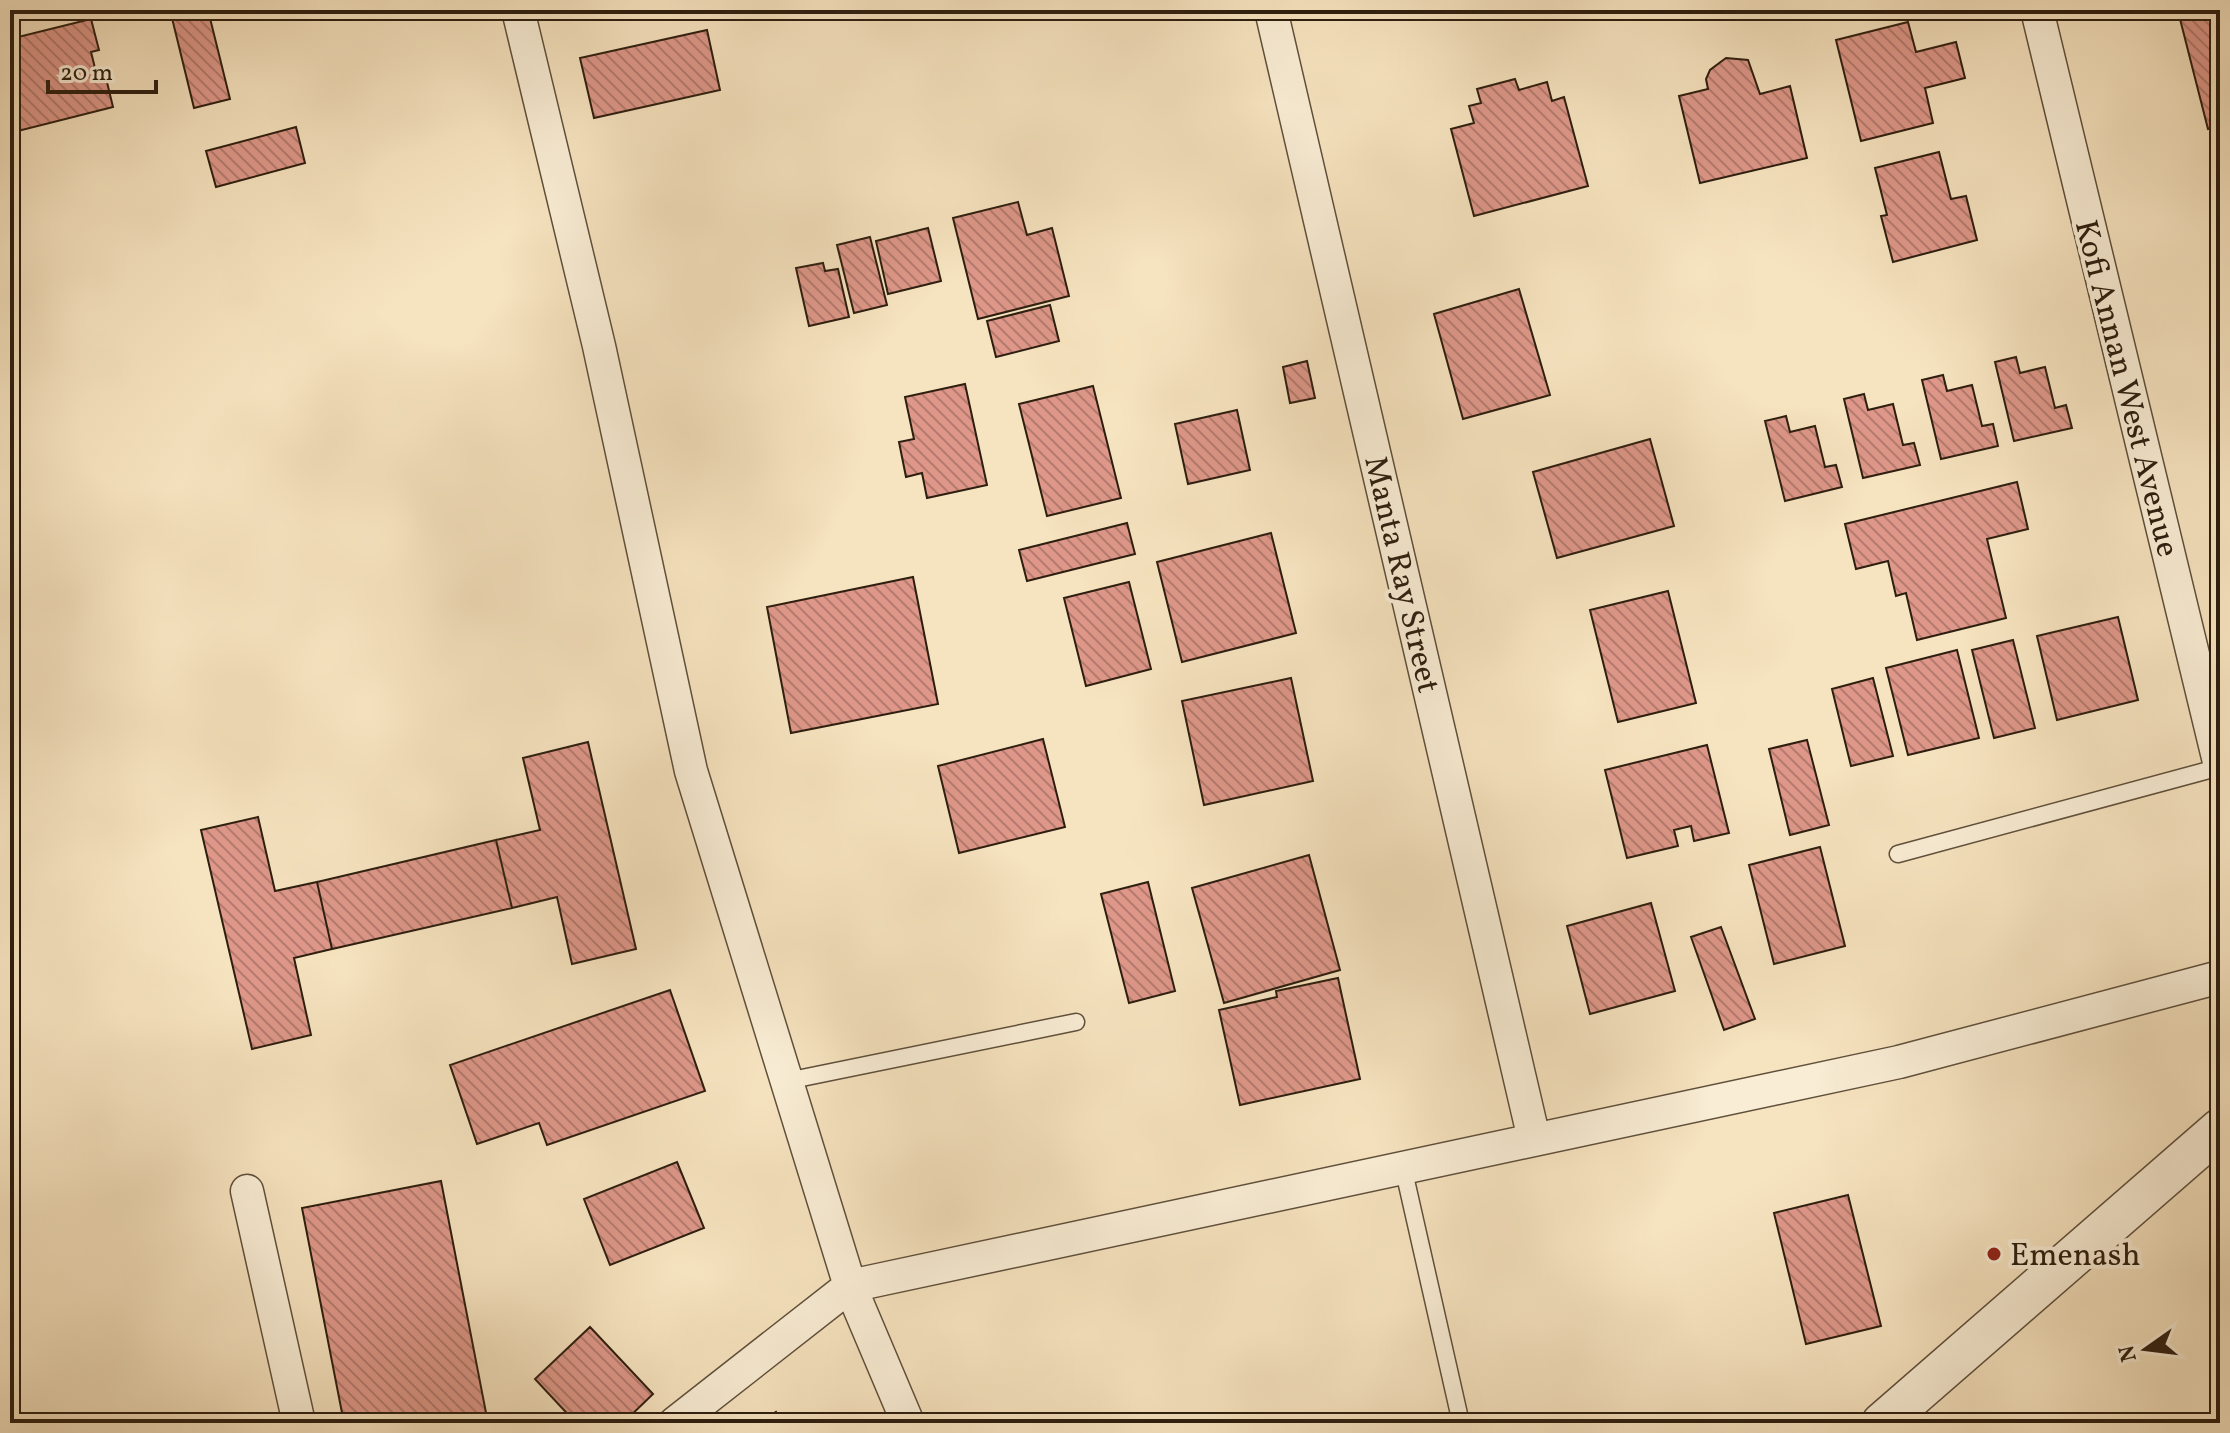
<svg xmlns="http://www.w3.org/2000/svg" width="2230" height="1433" font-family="Vollkorn,serif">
<defs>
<pattern id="building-back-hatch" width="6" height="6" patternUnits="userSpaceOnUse" patternTransform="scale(2)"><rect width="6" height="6" fill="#de9789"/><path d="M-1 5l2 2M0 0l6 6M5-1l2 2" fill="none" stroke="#b47b6e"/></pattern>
</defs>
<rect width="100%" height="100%" fill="#f6e3bf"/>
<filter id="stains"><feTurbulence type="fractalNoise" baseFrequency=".0025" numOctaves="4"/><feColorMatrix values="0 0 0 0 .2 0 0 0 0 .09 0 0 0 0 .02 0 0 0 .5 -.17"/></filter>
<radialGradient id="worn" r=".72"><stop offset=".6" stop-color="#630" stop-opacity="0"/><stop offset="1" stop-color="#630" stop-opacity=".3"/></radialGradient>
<path fill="url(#building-back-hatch)" stroke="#2d1e0f" stroke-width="2" d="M186 10H208L230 99 194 108 171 14Z
M905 10H936L906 17Z
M1082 10H1114L1083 17Z
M2220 10V126L2208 129 2180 19Z
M91 19 99 50 91 52 97 76 105 74 113 107 10 133V39Z
M1908 22 1916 52 1956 42 1965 78 1925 88 1933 123 1861 141 1836 40Z
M707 30 720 90 594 118 580 58Z
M1726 58 1748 60 1760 94 1790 86 1807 158 1700 183 1679 96 1708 89 1706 79 1710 70Z
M1515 79 1519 90 1547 82 1552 101 1564 97 1588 186 1474 216 1451 129 1474 123 1469 106 1481 103 1477 89Z
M296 127 305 163 216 187 206 151Z
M1939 152 1951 199 1966 196 1977 240 1893 262 1881 216 1887 215 1875 168Z
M1018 202 1027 235 1052 228 1069 296 978 319 953 218Z
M928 228 941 281 888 294 876 241Z
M870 237 887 305 854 313 837 245Z
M823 263 825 271 838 269 849 317 809 326 796 268Z
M1519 289 1550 395 1463 419 1434 314Z
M1050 305 1059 341 996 357 987 321Z
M2016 357 2020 373 2045 367 2055 408 2066 405 2072 428 2014 441 1995 362Z
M1307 361 1315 398 1290 403 1283 367Z
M1943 375 1947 391 1972 385 1982 426 1993 424 1998 446 1941 459 1922 380Z
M965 384 987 485 927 498 922 473 906 477 899 442 914 439 905 397Z
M1093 386 1121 498 1047 516 1019 404Z
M1864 394 1868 410 1893 404 1903 445 1914 443 1920 465 1863 478 1844 399Z
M1237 410 1250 470 1188 484 1175 424Z
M1786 416 1790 432 1815 426 1825 467 1836 465 1842 487 1785 501 1765 421Z
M1650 439 1674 526 1557 558 1533 472Z
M2017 482 2028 529 1987 539 2006 618 1917 640 1906 593 1896 596 1888 561 1856 569 1845 524Z
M1127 523 1135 554 1027 581 1019 550Z
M1271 533 1296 633 1182 662 1157 562Z
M913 577 938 704 791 733 767 607Z
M1129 582 1151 669 1086 686 1064 598Z
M1668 591 1696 703 1618 722 1590 610Z
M2118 617 2138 700 2057 720 2037 636Z
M2013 640 2035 728 1994 738 1972 650Z
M1957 650 1979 738 1908 755 1886 668Z
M1291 678 1313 781 1204 805 1182 701Z
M1873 678 1893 756 1851 766 1832 689Z
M1043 739 1065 827 959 853 938 766Z
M1807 740 1829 825 1790 835 1769 749Z
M588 742 636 949 572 964 557 897 512 908 496 840 540 830 523 758Z
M1707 745 1729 833 1694 841 1691 826 1674 830 1678 846 1627 858 1605 770Z
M258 817 275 891 317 882 332 949 294 958 311 1035 252 1049 201 830Z
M496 840 512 908 332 949 317 882Z
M1820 847 1845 946 1774 964 1749 865Z
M1309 855 1340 970 1224 1003 1192 888Z
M1148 882 1175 991 1129 1003 1101 894Z
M1651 903 1675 991 1590 1014 1567 926Z
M1721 927 1755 1019 1724 1030 1691 937Z
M1338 978 1360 1079 1240 1105 1219 1010 1277 997 1276 991Z
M670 990 705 1091 547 1145 539 1123 477 1144 450 1065Z
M677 1162 704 1228 610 1265 584 1199Z
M441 1181 488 1423H344L302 1208Z
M1848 1195 1881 1326 1806 1344 1774 1213Z
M590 1327 653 1394 623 1423H576L535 1379Z
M776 1412 782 1423H758Z"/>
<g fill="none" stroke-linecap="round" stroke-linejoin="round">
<g stroke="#5f4f3b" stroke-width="19">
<path id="service" d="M1898 854 2220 767
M787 1081 1076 1022
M1403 1167 1461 1423"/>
</g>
<g stroke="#5f4f3b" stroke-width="35">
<path id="minor" d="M518 10 599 346 691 771 850 1286 908 1423
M1271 10 1534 1139
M2037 10 2220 766
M247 1191 299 1423
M675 1423 850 1286 1899 1062 2220 977"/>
</g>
<g stroke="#5f4f3b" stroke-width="43">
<path id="tertiary" d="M1882 1423 2220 1129"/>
</g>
<use href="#service" stroke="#f9edd5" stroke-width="16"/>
<use href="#minor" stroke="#f9edd5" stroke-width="32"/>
<use href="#tertiary" stroke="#f9edd5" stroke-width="40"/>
</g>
<circle fill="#8f2418" stroke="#f9edd5" stroke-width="3" cx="1994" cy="1254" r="8"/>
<g text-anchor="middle" stroke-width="8" stroke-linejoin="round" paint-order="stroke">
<g font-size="32" fill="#2d1e0f" stroke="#f9edd5">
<text transform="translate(2128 388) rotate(76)" y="11">Kofi Annan West Avenue</text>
<text transform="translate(1403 574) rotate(77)" y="11">Manta Ray Street</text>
</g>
<g font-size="32" fill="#2d1e0f" stroke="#f9edd5" text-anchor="start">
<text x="2010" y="1265">Emenash</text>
</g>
</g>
<rect width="2230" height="1433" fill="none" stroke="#f6e3bf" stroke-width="40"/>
<rect x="12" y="12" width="2206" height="1409" fill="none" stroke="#2d1e0f" stroke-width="4"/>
<rect x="20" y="20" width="2190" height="1393" fill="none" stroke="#2d1e0f" stroke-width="2"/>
<g transform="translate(2146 1349) rotate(256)" stroke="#f9edd5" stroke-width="6" paint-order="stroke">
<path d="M0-6L14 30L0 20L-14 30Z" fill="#2d1e0f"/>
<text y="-12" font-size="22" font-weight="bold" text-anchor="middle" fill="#2d1e0f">N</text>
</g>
<path d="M48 80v12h108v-12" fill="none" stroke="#2d1e0f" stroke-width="4"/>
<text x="60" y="80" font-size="24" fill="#2d1e0f" stroke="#f9edd5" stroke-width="6" paint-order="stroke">20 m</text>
<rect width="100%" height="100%" filter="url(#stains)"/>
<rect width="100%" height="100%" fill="url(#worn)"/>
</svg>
